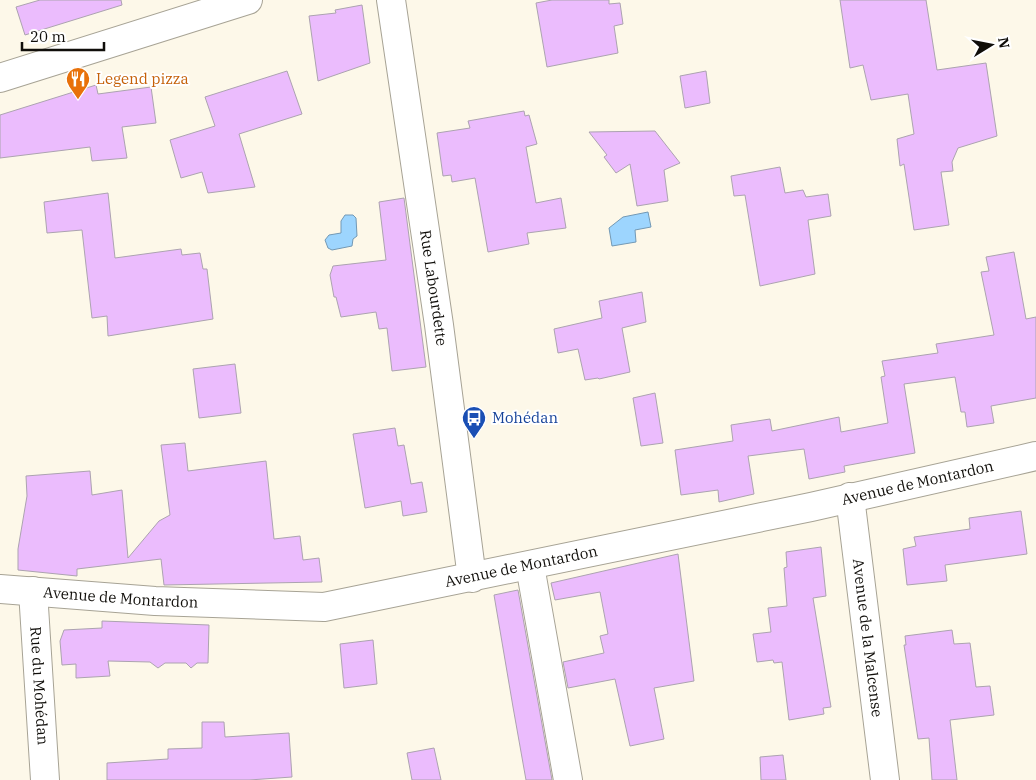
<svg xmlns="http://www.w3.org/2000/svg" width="1036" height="780" font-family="'IBM Plex Serif',serif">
<rect width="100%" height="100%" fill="#fdf8e9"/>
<path fill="#9dd5fe" stroke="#7399b5" d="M648 212 651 227 635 230 636 242 612 246 609 228 623 217Z
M345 215H353L356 218 357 236 353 239 352 246 332 250 328 248 325 240 329 235 341 233V221Z"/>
<path fill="#ebbcfd" stroke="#aca3b0" d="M40 0H121L122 5 25 35 16 7Z
M552 0H609V4L620 3 623 24 614 26 618 53 547 67 536 3Z
M840 0H926L937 70 986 63 997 136 958 148 952 162 953 171 941 172 949 225 914 230 904 164 900 166 897 139 914 134 908 94 871 100 863 65 850 68Z
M362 5 370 63 318 81 309 16 336 13 335 10Z
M287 71 302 114 239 134 255 187 208 193 202 172 181 178 170 140 215 126 205 97Z
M706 71 710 103 685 108 680 76Z
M96 85 98 94 151 87 156 123 122 127 127 158 92 161 90 147 0 158V115Z
M524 111 525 116 529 115 537 144 526 147 536 203 561 198 566 228 527 233 529 244 488 252 475 178 452 182 451 175 443 176 437 133 470 128 468 121Z
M655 131 680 163 664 170 668 201 637 206 630 164 616 173 604 157 607 155 589 132Z
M780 167 785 193 803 190 806 197 828 194 831 216 808 220 815 274 760 286 745 195 734 196 731 176Z
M108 193 115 258 181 249 182 255 200 253 203 269H207L213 319 108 336 107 316 92 318 82 230 47 233 44 202Z
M404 198 426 367 392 371 387 328 379 329 376 312 341 317 336 297H334L330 275 333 266 386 260 379 202Z
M1014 252 1026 319 1036 317V398L991 406 994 423 967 427 965 412H961L955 377 904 384 915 453 844 466 845 472 809 479 804 449 748 456 754 494 719 502 718 490 681 495 675 450 733 441 731 425 770 419 772 431 839 417 841 432 888 423 881 377 885 376 882 361 938 353 936 344 994 335 981 272 989 271 986 257Z
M642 292 646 322 622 328 630 372 599 379 598 378 585 380 578 349 558 353 554 329 602 318 599 301Z
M235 364 241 413 199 418 193 369Z
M655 393 663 443 641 446 633 398Z
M395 428 398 446 404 445 411 484 422 482 427 512 403 516 401 501 365 508 353 434Z
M185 443 188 471 266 461 274 539 300 536 303 560 319 558 322 582 164 585 161 559 77 569V576L18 570V549L27 496 26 476 90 471 92 495 122 490 128 558 159 521 170 515 161 445Z
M1021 511 1027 554 945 565 947 581 907 585 903 549 916 546 914 537 970 529 969 518Z
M821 547 826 596 813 598 831 707 823 708 824 714 789 720 782 662 774 663 773 660 757 662 753 634 771 632 768 608 787 606 784 568 787 567 786 552Z
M678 554 694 681 654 688 664 739 630 746 615 679 568 688 563 662 604 653 600 636 608 634 600 592 555 600 551 583Z
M518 590 552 780H526L513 707 494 595Z
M102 621 209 625 208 663H197L191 668 186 663H165L158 668 150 662 108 661 110 676 76 678V664L62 665 60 641 64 630 102 628Z
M952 630 954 644 970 643 976 687 990 686 994 715 950 720 957 780H932L929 738 918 739 904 645H906L905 636Z
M373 640 377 684 344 688 340 644Z
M202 722H224L225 737 289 733 292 777 249 780H107V763L168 759V749L202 748Z
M434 748 441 780H412L407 753Z
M783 755 786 780H761L760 757Z"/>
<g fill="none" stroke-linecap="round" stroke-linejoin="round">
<g stroke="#a7a395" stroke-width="30">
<g id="minor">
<path id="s1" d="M391 0 439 325 472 578"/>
<path id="s2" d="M850 497 885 780"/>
<path d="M530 566 568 780"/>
<path id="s3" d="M0 589 155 601 324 607 811 507 1036 456"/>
<path id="s4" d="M33 591 45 780"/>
</g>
</g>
<g stroke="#a7a395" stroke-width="30">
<path id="major" d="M0 78 248 0"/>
</g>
<use href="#minor" stroke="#fff" stroke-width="28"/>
<use href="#major" stroke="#fff" stroke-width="28"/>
</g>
<defs>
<g id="restaurant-pin" transform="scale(1.25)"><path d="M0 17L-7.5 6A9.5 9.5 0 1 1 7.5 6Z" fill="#e8710a" stroke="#fff"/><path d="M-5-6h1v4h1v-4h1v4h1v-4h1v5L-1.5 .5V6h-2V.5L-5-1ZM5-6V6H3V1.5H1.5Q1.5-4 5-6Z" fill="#fff"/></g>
<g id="bus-pin" transform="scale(1.25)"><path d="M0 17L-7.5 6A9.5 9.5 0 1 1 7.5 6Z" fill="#1a4fb4" stroke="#fff"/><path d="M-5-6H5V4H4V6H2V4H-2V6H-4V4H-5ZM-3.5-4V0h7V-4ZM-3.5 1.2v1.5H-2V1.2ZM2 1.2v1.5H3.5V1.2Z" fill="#fff"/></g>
</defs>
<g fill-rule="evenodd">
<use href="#restaurant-pin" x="78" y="79"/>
<use href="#bus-pin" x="474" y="418"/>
</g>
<g text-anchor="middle" stroke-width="4" stroke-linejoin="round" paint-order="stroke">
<g font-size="15" fill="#c56008" stroke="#fff" text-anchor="start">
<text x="96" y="84">Legend pizza</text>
</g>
<g font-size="15" fill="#100e0a" stroke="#fff">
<text dy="5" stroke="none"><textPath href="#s1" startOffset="291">Rue Labourdette</textPath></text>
<text dy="5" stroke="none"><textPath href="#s3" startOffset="931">Avenue de Montardon</textPath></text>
<text dy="5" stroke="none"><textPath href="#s3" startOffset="526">Avenue de Montardon</textPath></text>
<text dy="5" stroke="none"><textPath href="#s3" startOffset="121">Avenue de Montardon</textPath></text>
<text dy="5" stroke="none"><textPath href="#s2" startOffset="142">Avenue de la Malcense</textPath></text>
<text dy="5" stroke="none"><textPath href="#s4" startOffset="95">Rue du Mohédan</textPath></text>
</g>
<g font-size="15" fill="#164399" stroke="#fff" text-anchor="start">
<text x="492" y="423">Mohédan</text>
</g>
</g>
<g transform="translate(991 45) rotate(80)" stroke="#ffffff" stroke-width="4" paint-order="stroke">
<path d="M0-4L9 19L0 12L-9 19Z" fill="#100e0a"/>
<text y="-8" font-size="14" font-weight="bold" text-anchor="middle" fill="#100e0a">N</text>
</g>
<path d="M22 42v8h82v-8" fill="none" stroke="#100e0a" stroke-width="2.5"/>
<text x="30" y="42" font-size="15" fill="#100e0a" stroke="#ffffff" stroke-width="4" paint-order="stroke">20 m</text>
</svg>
